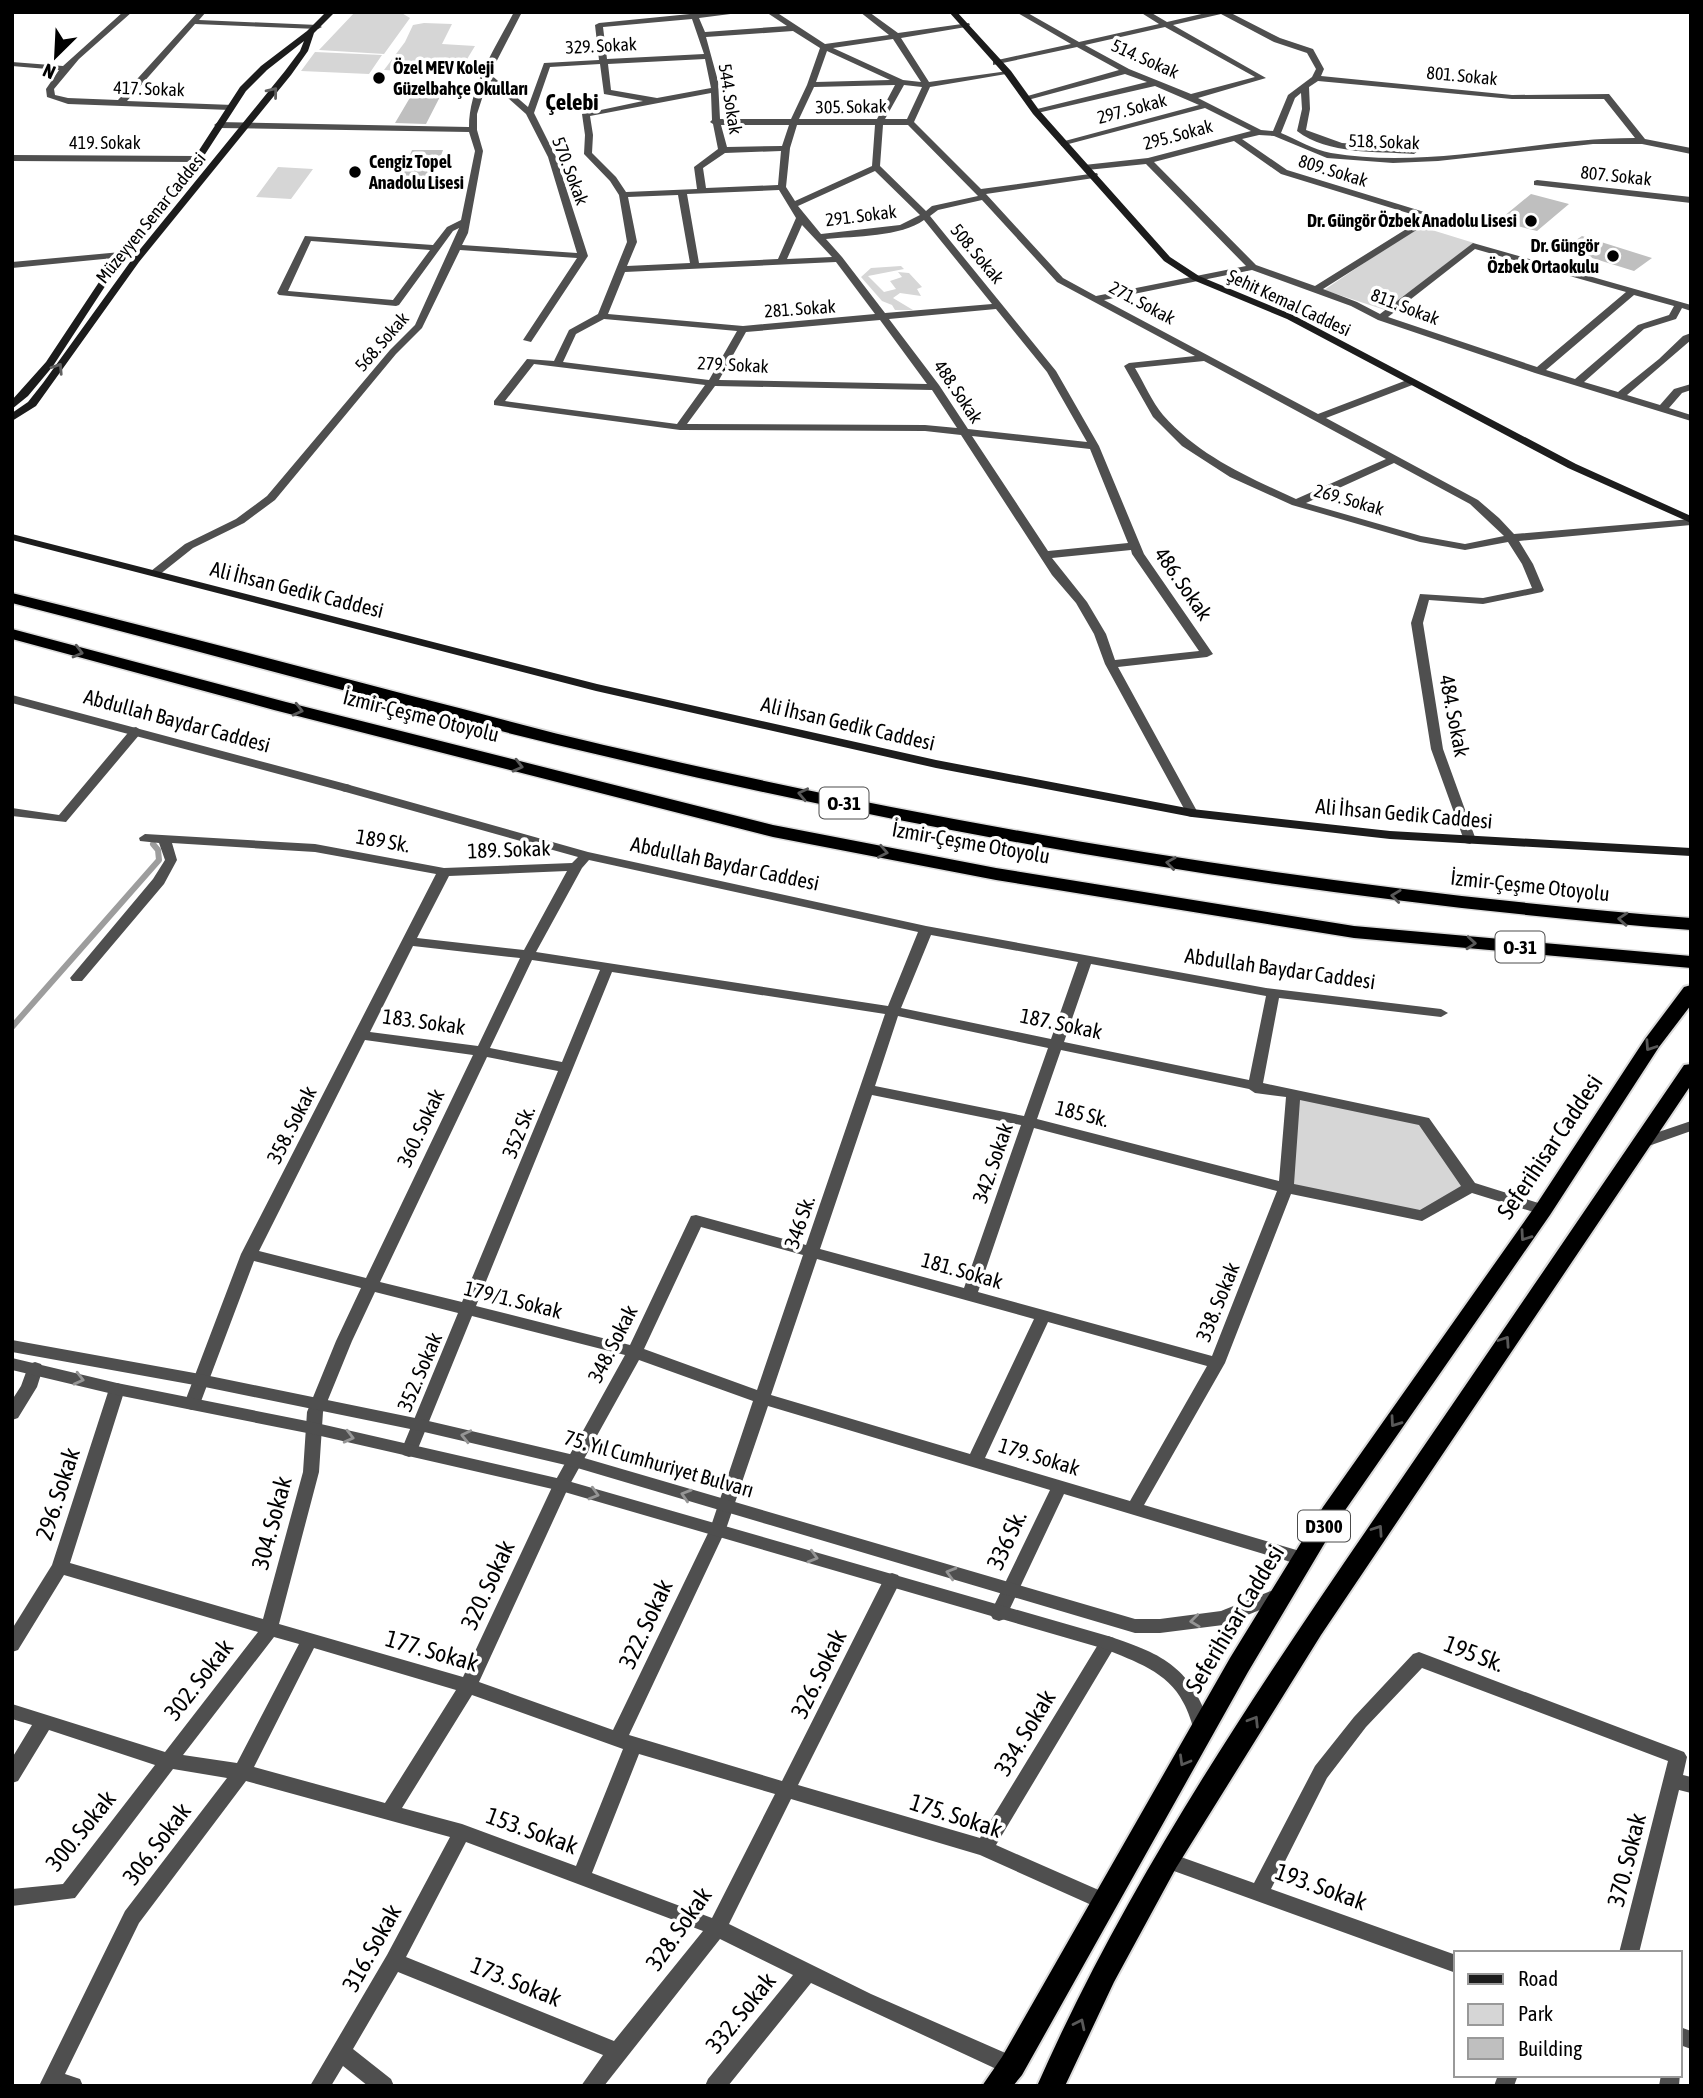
<svg xmlns="http://www.w3.org/2000/svg" width="1703" height="2098" font-family="'Asap Condensed',sans-serif">
<rect width="100%" height="100%" fill="#fff"/>
<path fill="#d6d6d6" d="M355 12H400L410 18 384 54 319 50Z
M424 23 452 24 442 44 475 46 458 74 384 70 405 42 413 25Z
M315 52 382 55 369 74 301 71Z
M278 167 313 169 291 199 256 197Z
M1419 226 1474 243 1385 310 1324 290Z
M901 266 904 269 868 276 884 292 896 289 890 281 902 277 898 272 909 273 922 287 917 289 921 296 900 293 893 298 913 310H895L892 305 882 301 861 277 871 268Z
M1293 1094 1424 1121 1470 1187 1422 1216 1286 1188Z"/>
<g fill="none" stroke-linecap="round" stroke-linejoin="round">
<path stroke="#9d9d9d" stroke-width="6" d="M12 1027 159 860 158 850 153 844"/>
</g>
<path fill="#bfbfbf" d="M418 84 446 85 426 124 395 123Z
M412 150H443L432 180 400 179Z
M1531 194 1569 204 1537 231 1506 223 1510 219 1503 217Z
M1582 236 1652 258 1634 271 1563 249Z"/>
<g fill="none" stroke-linecap="round" stroke-linejoin="round">
<g stroke="#dbdbdb" stroke-width="4">
<path id="trunk" d="M1691 985V1005L1659 1047 1550 1215 1339 1519 1248 1672 1022 2075 1013 2086H982L1002 2057 1230 1658 1323 1507 1536 1205 1645 1039 1684 987Z
M1691 1064V1085L1321 1635 1176 1868 1114 1982 1065 2086H1037C1125 1886 1249 1702 1372 1522 1476 1370 1580 1218 1684 1065Z"/>
</g>
<g stroke="#dbdbdb" stroke-width="3">
<path id="motorway" d="M12 593C146 626 279 661 412 696 476 712 540 730 604 745 962 829 1324 889 1691 918V930C1324 901 962 841 604 756 406 710 210 653 12 603Z
M12 629 286 702 773 825 996 868 1354 926 1691 956V968L1354 938 996 880 773 837 274 710 12 639Z"/>
</g>
<path fill="#4f4f4f" fill-rule="evenodd" d="M123 12H132L79 59 54 89 55 95 68 98 118 100 198 12H206L199 20 318 25 322 27 318 29 195 24 127 101 233 105 234 107 230 110 68 104 47 97 46 89 59 70 12 66V62L63 66Z
M514 12H522L490 74 528 107 544 63 599 60 595 25 599 23 690 14 689 12H746L699 18 705 32 787 26 766 12H776L825 44 889 35 860 12H869L898 33 969 23 970 25 966 27 901 38 929 82 1008 71 1012 73 930 87 914 122 981 189 1097 173 1098 175 1094 178 986 194 1063 278 1096 296 1246 266 1146 164 1087 170 1084 169V165L1148 158 1251 131 1205 108 1061 146V142L1199 105 1155 86 1033 114V110L1147 82 1125 74 1024 101V97L1119 70 1077 47 993 65V61L1071 44 1016 12H1026L1079 42 1159 24 1140 12H1150L1167 22 1210 12H1229L1280 38 1313 49 1324 69 1321 76 1512 95 1609 94 1645 139 1691 148V154L1642 144H1593L1438 161 1393 163 1327 158 1274 136 1259 135 1242 139 1287 170 1434 215V219L1323 289 1357 302 1380 314 1473 243 1691 305V311L1682 308 1676 319 1644 329 1584 382 1618 392 1659 359 1683 336 1691 333V340L1627 395 1660 405 1674 389 1691 384V390L1682 393 1669 408 1691 415V421L1535 373 1378 320 1351 306 1252 270 1104 300 1318 414 1407 380H1415V384L1326 418 1478 500 1499 518 1514 534 1691 519V525L1519 541 1533 564 1544 590 1542 592 1483 604 1429 600 1423 623 1443 749 1476 840 1470 844 1465 843 1431 749 1411 623 1420 594 1483 598 1532 588 1522 564 1508 542 1465 550 1420 542 1292 505 1230 477 1182 446 1153 417 1124 366 1129 363 1195 356 1057 282 982 200 938 210 930 216 1056 371 1099 446 1144 554 1213 654 1207 657 1118 667 1198 813 1192 817 1188 816 1105 664 1094 634 1076 603 1052 575 961 435 925 431 680 430 494 405V401L527 359 554 361 569 330 598 314 627 242 619 195 610 181 584 154 585 135 582 114 643 101 604 94 600 64 550 67 534 113 556 157 588 256 531 342 523 340 577 258 460 250 422 328 396 354 275 500 244 523 193 548 159 575H151V571L185 544 236 519 267 496 390 350 415 325 459 228 453 231 399 305 396 306 279 295 277 293 305 236 433 245 447 227 461 220 475 151 469 132 218 128 214 125 218 122 469 127C469 87 496 47 514 12ZM1221 14 1274 42 1307 53 1316 69 1312 77 1288 95 1273 131 1261 130 1198 98 1266 78 1173 25ZM692 19 704 54 607 59 603 27ZM1165 27 1255 77 1191 94 1129 69 1085 45ZM793 31 820 48 807 85 791 119H720L718 81 706 37ZM893 39 921 82 903 80 833 48ZM827 51 890 80 816 82ZM705 59 711 88 657 98 611 90 608 64ZM488 80 526 114 548 157 577 253 462 245 468 233 483 151 477 130V114ZM1318 81 1512 99H1604L1635 138C1535 138 1431 170 1331 153 1314 150 1296 139 1281 133L1295 98 1301 93 1302 109 1297 131C1328 155 1377 151 1414 154L1418 151 1414 148 1342 143 1306 130 1310 109 1309 87ZM895 85 877 119H799L814 87ZM904 85 922 87 907 119H885ZM711 93 712 120 710 122 713 124 718 149 694 167 697 189 626 192 616 177 592 153 593 135 590 116ZM721 125H789L782 146 727 147ZM797 125H875L872 166 795 201 786 187 790 148ZM883 125H908L978 196 932 206 926 211 880 166ZM1234 141 1281 174 1424 218 1315 286 1256 265 1154 162ZM781 151 778 185 706 188 703 168 725 153ZM875 171 920 215 900 225 821 234 798 206ZM779 190 796 218 778 259 699 263 687 194ZM678 195 690 263 627 266 637 242 628 197ZM924 220 992 304 885 313 842 257 826 239C855 236 901 237 924 220ZM802 225 832 257 787 259ZM311 241 430 250 393 300 288 291ZM1475 249 1626 292 1537 367 1388 317ZM836 262 875 314 743 326 608 314 625 272ZM1634 295 1674 306 1669 315 1638 325 1575 379 1546 370ZM996 309 1047 372 1087 442 968 429 939 385 889 319ZM604 319 737 331 709 380 563 362 576 334ZM880 320 927 384 719 380 746 332ZM1204 361 1386 459 1296 499C1248 477 1199 456 1163 415 1152 402 1144 383 1135 368ZM534 364 705 385 677 424 505 401ZM715 386 932 390 957 428 925 425 687 424ZM972 436 1090 449 1128 543 1048 551ZM1394 463 1470 504 1504 536 1465 544 1421 536 1306 503ZM1131 550 1132 554 1199 651 1115 660 1106 634 1087 602 1052 558Z
M12 155 197 156 201 159 197 162 12 161Z
M1537 180 1691 197V203L1534 185V181Z
M121 252 124 253V257L12 268V262Z
M136 727 142 731 140 734 66 822 12 816V808L59 815 132 728Z
M346 784 588 852 926 926 1266 988 1441 1009 1448 1013 1441 1017 1279 998 1263 1083 1429 1118 1475 1183 1548 1206 1550 1210 1548 1214 1543 1215 1472 1193 1422 1221 1291 1194 1225 1363 1144 1505 1310 1554 1313 1559 1310 1564 1304 1566 1064 1494 1005 1619 999 1621 993 1619 990 1614 1050 1490 768 1406 726 1529 629 1735 782 1781 886 1575 892 1573 898 1575 901 1580 798 1785 980 1838 1102 1638 1108 1636 1114 1638 1117 1643 1114 1648 996 1845 1110 1895 1113 1901 1110 1907 1103 1910 1096 1907 980 1855 791 1799 729 1924 871 1994 1019 2059 1022 2066 1019 2073 1012 2075 1005 2073 811 1983 728 2086H705L708 2079 793 1975 720 1939 604 2086H581L603 2055 398 1972 353 2049 391 2079 394 2086H368L343 2066 331 2086H310L387 1955 450 1837 246 1781 139 1923 65 2074 80 2079 83 2086H39L125 1911 227 1778 173 1769 75 1898 12 1906V1889L63 1884 155 1765 49 1730 18 1781 12 1783V1758L32 1725 12 1719V1704L165 1752 258 1632 64 1575 18 1650 12 1652V1629L52 1565 109 1389 111 1385 117 1383 123 1385 125 1389 70 1563 263 1619 303 1472 307 1412 336 1341 361 1288 254 1261 200 1404 198 1408 192 1410 186 1408 184 1404 241 1254 436 874 315 852 172 843 177 860 164 884 82 981H72L70 978 153 879 165 860 159 843 140 841 139 838 145 834 315 844 444 868 572 863 578 857 342 791 340 788ZM589 860 918 932 888 1006 536 952 582 868ZM567 871 524 950 417 938 449 876ZM931 935 1078 962 1051 1039 901 1008ZM413 946 520 958 478 1046 370 1032ZM532 960 600 970 562 1062 490 1048ZM1091 964 1266 996 1249 1080 1064 1042ZM612 972 885 1014 806 1245 696 1215 691 1216 630 1345 476 1306ZM898 1016 1048 1048 1024 1116 875 1086ZM365 1040 473 1055 366 1278 259 1251ZM1061 1050 1249 1089 1255 1093 1286 1097 1279 1181 1037 1119ZM487 1057 558 1071 462 1302 380 1282ZM872 1095 1021 1125 964 1288 820 1249ZM1300 1100 1419 1125 1461 1186 1420 1210 1294 1184ZM1034 1128 1277 1191 1212 1356 978 1292ZM701 1227 803 1255 757 1390 644 1349ZM817 1259 1034 1319 970 1454 771 1395ZM375 1292 458 1313 401 1451 403 1455 409 1457 415 1455 417 1451 472 1316 625 1355 553 1485 463 1677 279 1624 319 1472 323 1412 352 1341ZM1048 1322 1207 1366 1130 1501 985 1458ZM639 1360 753 1401 710 1529 613 1730 479 1682 569 1486ZM274 1637 299 1644 237 1763 183 1755ZM314 1648 456 1690 385 1803 254 1767ZM472 1695 623 1749 576 1866 462 1824 402 1808ZM639 1754 775 1794 712 1918 592 1873ZM466 1842 703 1931 614 2041 406 1957Z
M35 1362 41 1364 43 1368 37 1387 18 1418 12 1420V1400L21 1386 29 1364Z
M1419 1652 1684 1752 1687 1757 1683 1775 1691 1777V1793L1679 1790 1639 1953H1619L1668 1761 1422 1668 1366 1727 1327 1778 1271 1889 1456 1955V1973L1160 1866 1158 1860 1160 1854 1167 1852 1254 1883 1315 1766 1354 1717 1413 1654Z
M1680 2027 1691 2031V2049L1680 2045Z
M1680 2073 1679 2086H1659L1661 2075H1680Z
M1498 2075H1518L1514 2086H1494Z"/>
<path fill="#4f4f4f" fill-rule="evenodd" d="M12 695 350 785 352 788 346 792 342 791 12 703Z
M1691 1121V1131L1640 1149 1633 1144 1635 1140Z
M12 1340 200 1374 420 1419 574 1455 1135 1619H1160L1221 1611 1281 1587 1287 1589 1290 1594 1287 1599 1223 1625 1160 1633H1135L574 1467 420 1431 200 1386 12 1352Z
M12 1358 117 1383 312 1422 561 1479 1108 1636C1166 1655 1191 1668 1211 1728L1208 1733 1202 1736 1196 1733C1191 1723 1189 1712 1183 1702 1168 1672 1134 1661 1105 1649L561 1491 312 1434 117 1395 12 1370Z"/>
<path fill="#1c1c1c" fill-rule="evenodd" d="M326 12H335L314 33 308 51 291 75 139 262 36 406 12 421V413L28 402 43 383 133 258 285 71 300 51 304 41 267 70 246 91 200 162 117 268 53 366 28 396 12 409V400L46 362 111 264 194 158 240 87 261 66 307 31Z
M949 12H957L1011 71 1039 110 1170 257 1199 276 1293 315 1576 464 1691 516V523L1568 468 1287 319 1193 280 1164 261 1033 114 1005 75Z
M12 534 597 684 936 760 1192 809 1390 831 1691 848V856L1390 839 1192 817 936 768 596 691 12 540Z"/>
<use href="#trunk" fill="#000" fill-rule="evenodd"/>
<use href="#motorway" fill="#000" fill-rule="evenodd"/>
</g>
<defs><path id="oneway-chevron" d="M-2-3.5L2.5 0L-2 3.5" fill="none" stroke-width="1.6" stroke-linecap="round" stroke-linejoin="round" transform="scale(1.75)"/></defs>
<g stroke="#606060">
<use href="#oneway-chevron" transform="translate(273 92) rotate(-51)"/>
<use href="#oneway-chevron" transform="translate(58 368) rotate(-57)"/>
</g>
<g stroke="#595959">
<use href="#oneway-chevron" transform="translate(78 652) rotate(15)"/>
<use href="#oneway-chevron" transform="translate(298 710) rotate(14)"/>
<use href="#oneway-chevron" transform="translate(518 766) rotate(14)"/>
<use href="#oneway-chevron" transform="translate(803 794) rotate(-168)"/>
<use href="#oneway-chevron" transform="translate(883 852) rotate(11)"/>
<use href="#oneway-chevron" transform="translate(1171 863) rotate(-172)"/>
<use href="#oneway-chevron" transform="translate(1396 896) rotate(-173)"/>
<use href="#oneway-chevron" transform="translate(1623 919) rotate(-176)"/>
<use href="#oneway-chevron" transform="translate(1471 943) rotate(5)"/>
<use href="#oneway-chevron" transform="translate(1650 1046) rotate(124)"/>
<use href="#oneway-chevron" transform="translate(1525 1236) rotate(125)"/>
<use href="#oneway-chevron" transform="translate(1505 1341) rotate(-56)"/>
<use href="#oneway-chevron" transform="translate(1395 1422) rotate(125)"/>
<use href="#oneway-chevron" transform="translate(1378 1530) rotate(-56)"/>
<use href="#oneway-chevron" transform="translate(1254 1721) rotate(-58)"/>
<use href="#oneway-chevron" transform="translate(1184 1761) rotate(120)"/>
<use href="#oneway-chevron" transform="translate(1080 2024) rotate(-64)"/>
</g>
<g stroke="#959595">
<use href="#oneway-chevron" transform="translate(79 1379) rotate(14)"/>
<use href="#oneway-chevron" transform="translate(466 1436) rotate(-167)"/>
<use href="#oneway-chevron" transform="translate(349 1437) rotate(14)"/>
<use href="#oneway-chevron" transform="translate(594 1494) rotate(16)"/>
<use href="#oneway-chevron" transform="translate(686 1495) rotate(-163)"/>
<use href="#oneway-chevron" transform="translate(813 1557) rotate(16)"/>
<use href="#oneway-chevron" transform="translate(951 1573) rotate(-164)"/>
<use href="#oneway-chevron" transform="translate(1195 1621) rotate(173)"/>
</g>
<g fill="#000" stroke="#fff" stroke-width="2.5">
<circle cx="379" cy="78" r="7"/>
<circle cx="355" cy="172" r="7"/>
<circle cx="1531" cy="221" r="7"/>
<circle cx="1613" cy="256" r="7"/>
</g>
<g text-anchor="middle" stroke-width="7" stroke-linejoin="round" paint-order="stroke">
<g font-size="18" fill="#000" stroke="#fff">
<text transform="translate(601 46) rotate(-3)" y="6">329. Sokak</text>
<text transform="translate(1145 59) rotate(24)" y="6">514. Sokak</text>
<text transform="translate(1462 76) rotate(5)" y="6">801. Sokak</text>
<text transform="translate(149 89) rotate(2)" y="6">417. Sokak</text>
<text transform="translate(730 99) rotate(81)" y="6">544. Sokak</text>
<text transform="translate(851 107) rotate(-1)" y="6">305. Sokak</text>
<text transform="translate(1132 109) rotate(-15)" y="6">297. Sokak</text>
<text transform="translate(1178 135) rotate(-15)" y="6">295. Sokak</text>
<text transform="translate(1384 142) rotate(2)" y="6">518. Sokak</text>
<text x="105" y="149">419. Sokak</text>
<text transform="translate(570 171) rotate(69)" y="6">570. Sokak</text>
<text transform="translate(1333 171) rotate(17)" y="6">809. Sokak</text>
<text transform="translate(1616 176) rotate(6)" y="6">807. Sokak</text>
<text transform="translate(861 216) rotate(-7)" y="6">291. Sokak</text>
<text transform="translate(151 218) rotate(-51)" y="6">Müzeyyen Senar Caddesi</text>
<text transform="translate(977 254) rotate(50)" y="6">508. Sokak</text>
<text transform="translate(1142 303) rotate(28)" y="6">271. Sokak</text>
<text transform="translate(1289 303) rotate(25)" y="6">Şehit Kemal Caddesi</text>
<text transform="translate(1405 307) rotate(21)" y="6">811. Sokak</text>
<text transform="translate(800 309) rotate(-4)" y="6">281. Sokak</text>
<text transform="translate(382 342) rotate(-49)" y="6">568. Sokak</text>
<text transform="translate(733 365) rotate(3)" y="6">279. Sokak</text>
<text transform="translate(958 392) rotate(56)" y="6">488. Sokak</text>
<text transform="translate(1349 500) rotate(16)" y="6">269. Sokak</text>
</g>
<g font-size="18" font-weight="bold" fill="#000" stroke="#fff" text-anchor="start">
<text x="393" y="74">Özel MEV Koleji<tspan x="393" dy="21">Güzelbahçe Okulları</tspan></text>
<text x="369" y="168">Cengiz Topel<tspan x="369" dy="21">Anadolu Lisesi</tspan></text>
<text x="1517" y="227" text-anchor="end">Dr. Güngör Özbek Anadolu Lisesi</text>
<text x="1599" y="252" text-anchor="end">Dr. Güngör<tspan x="1599" dy="21">Özbek Ortaokulu</tspan></text>
</g>
<g fill="#fff" stroke="#4c4c4c" stroke-width="2">
<rect x="819.5" y="787.5" width="49" height="31" rx="5"/>
<rect x="1495.5" y="931.5" width="49" height="31" rx="5"/>
<rect x="1298" y="1510.5" width="52" height="31" rx="5"/>
</g>
<g font-size="19" font-weight="bold" fill="#000">
<text x="844" y="810">O-31</text>
<text x="1520" y="954">O-31</text>
<text x="1324" y="1533">D300</text>
</g>
<g font-size="21" fill="#000" stroke="#fff">
<text transform="translate(1183 584) rotate(55)" y="7">486. Sokak</text>
<text transform="translate(297 590) rotate(14)" y="7">Ali İhsan Gedik Caddesi</text>
<text transform="translate(421 716) rotate(14)" y="7">İzmir-Çeşme Otoyolu</text>
<text transform="translate(1454 716) rotate(79)" y="7">484. Sokak</text>
<text transform="translate(177 721) rotate(15)" y="7">Abdullah Baydar Caddesi</text>
<text transform="translate(848 724) rotate(13)" y="7">Ali İhsan Gedik Caddesi</text>
<text transform="translate(1404 814) rotate(5)" y="7">Ali İhsan Gedik Caddesi</text>
<text transform="translate(383 841) rotate(10)" y="7">189 Sk.</text>
<text transform="translate(971 843) rotate(10)" y="7">İzmir-Çeşme Otoyolu</text>
<text transform="translate(509 850) rotate(-2)" y="7">189. Sokak</text>
<text transform="translate(725 864) rotate(12)" y="7">Abdullah Baydar Caddesi</text>
<text transform="translate(1530 886) rotate(6)" y="7">İzmir-Çeşme Otoyolu</text>
<text transform="translate(1280 969) rotate(8)" y="7">Abdullah Baydar Caddesi</text>
<text transform="translate(424 1022) rotate(8)" y="7">183. Sokak</text>
<text transform="translate(1061 1024) rotate(12)" y="7">187. Sokak</text>
<text transform="translate(1082 1114) rotate(14)" y="7">185 Sk.</text>
<text transform="translate(292 1125) rotate(-63)" y="7">358. Sokak</text>
<text transform="translate(421 1128) rotate(-65)" y="7">360. Sokak</text>
<text transform="translate(519 1132) rotate(-68)" y="7">352 Sk.</text>
<text transform="translate(993 1163) rotate(-71)" y="7">342. Sokak</text>
<text transform="translate(800 1222) rotate(-71)" y="7">346 Sk.</text>
<text transform="translate(962 1271) rotate(16)" y="7">181. Sokak</text>
<text transform="translate(513 1300) rotate(14)" y="7">179/1. Sokak</text>
<text transform="translate(1218 1302) rotate(-68)" y="7">338. Sokak</text>
<text transform="translate(613 1344) rotate(-63)" y="7">348. Sokak</text>
<text transform="translate(420 1372) rotate(-67)" y="7">352. Sokak</text>
<text transform="translate(1039 1457) rotate(17)" y="7">179. Sokak</text>
<text transform="translate(659 1464) rotate(16)" y="7">75. Yıl Cumhuriyet Bulvarı</text>
</g>
<g font-size="23" font-weight="bold" fill="#000" stroke="#fff">
<text x="572" y="110">Çelebi</text>
</g>
<g font-size="24" fill="#000" stroke="#fff">
<text transform="translate(1550 1147) rotate(-56)" y="8">Seferihisar Caddesi</text>
<text transform="translate(58 1494) rotate(-72)" y="8">296. Sokak</text>
<text transform="translate(272 1523) rotate(-75)" y="8">304. Sokak</text>
<text transform="translate(1007 1540) rotate(-65)" y="8">336 Sk.</text>
<text transform="translate(488 1585) rotate(-65)" y="8">320. Sokak</text>
<text transform="translate(1235 1619) rotate(-59)" y="8">Seferihisar Caddesi</text>
<text transform="translate(646 1624) rotate(-65)" y="8">322. Sokak</text>
<text transform="translate(432 1651) rotate(16)" y="8">177. Sokak</text>
<text transform="translate(1474 1654) rotate(21)" y="8">195 Sk.</text>
<text transform="translate(819 1674) rotate(-64)" y="8">326. Sokak</text>
<text transform="translate(199 1680) rotate(-52)" y="8">302. Sokak</text>
<text transform="translate(1025 1733) rotate(-59)" y="8">334. Sokak</text>
<text transform="translate(956 1816) rotate(18)" y="8">175. Sokak</text>
<text transform="translate(81 1831) rotate(-51)" y="8">300. Sokak</text>
<text transform="translate(532 1831) rotate(20)" y="8">153. Sokak</text>
<text transform="translate(157 1844) rotate(-53)" y="8">306. Sokak</text>
<text transform="translate(1627 1860) rotate(-76)" y="8">370. Sokak</text>
<text transform="translate(1321 1887) rotate(20)" y="8">193. Sokak</text>
<text transform="translate(679 1929) rotate(-55)" y="8">328. Sokak</text>
<text transform="translate(372 1948) rotate(-61)" y="8">316. Sokak</text>
<text transform="translate(516 1982) rotate(22)" y="8">173. Sokak</text>
<text transform="translate(741 2013) rotate(-51)" y="8">332. Sokak</text>
</g>
</g>
<rect width="1703" height="2098" fill="none" stroke="#000000" stroke-width="28"/>
<rect x="1454" y="1951" width="228" height="126" fill="#ffffff" stroke="#999999" stroke-width="2"/>
<rect x="1468" y="1974" width="35" height="10" fill="#1c1c1c" stroke="#999999" stroke-width="2"/>
<text x="1518" y="1986" font-size="21" fill="#000000">Road</text>
<rect x="1468" y="2004" width="35" height="21" fill="#d6d6d6" stroke="#999999" stroke-width="2"/>
<text x="1518" y="2021" font-size="21" fill="#000000">Park</text>
<rect x="1468" y="2038" width="35" height="21" fill="#bfbfbf" stroke="#999999" stroke-width="2"/>
<text x="1518" y="2056" font-size="21" fill="#000000">Building</text>
<g transform="translate(56 56) rotate(204)" stroke="#ffffff" stroke-width="5" paint-order="stroke">
<path d="M0-5L12 26L0 18L-12 26Z" fill="#000000"/>
<text y="-10" font-size="19" font-weight="bold" text-anchor="middle" fill="#000000">N</text>
</g>
</svg>
